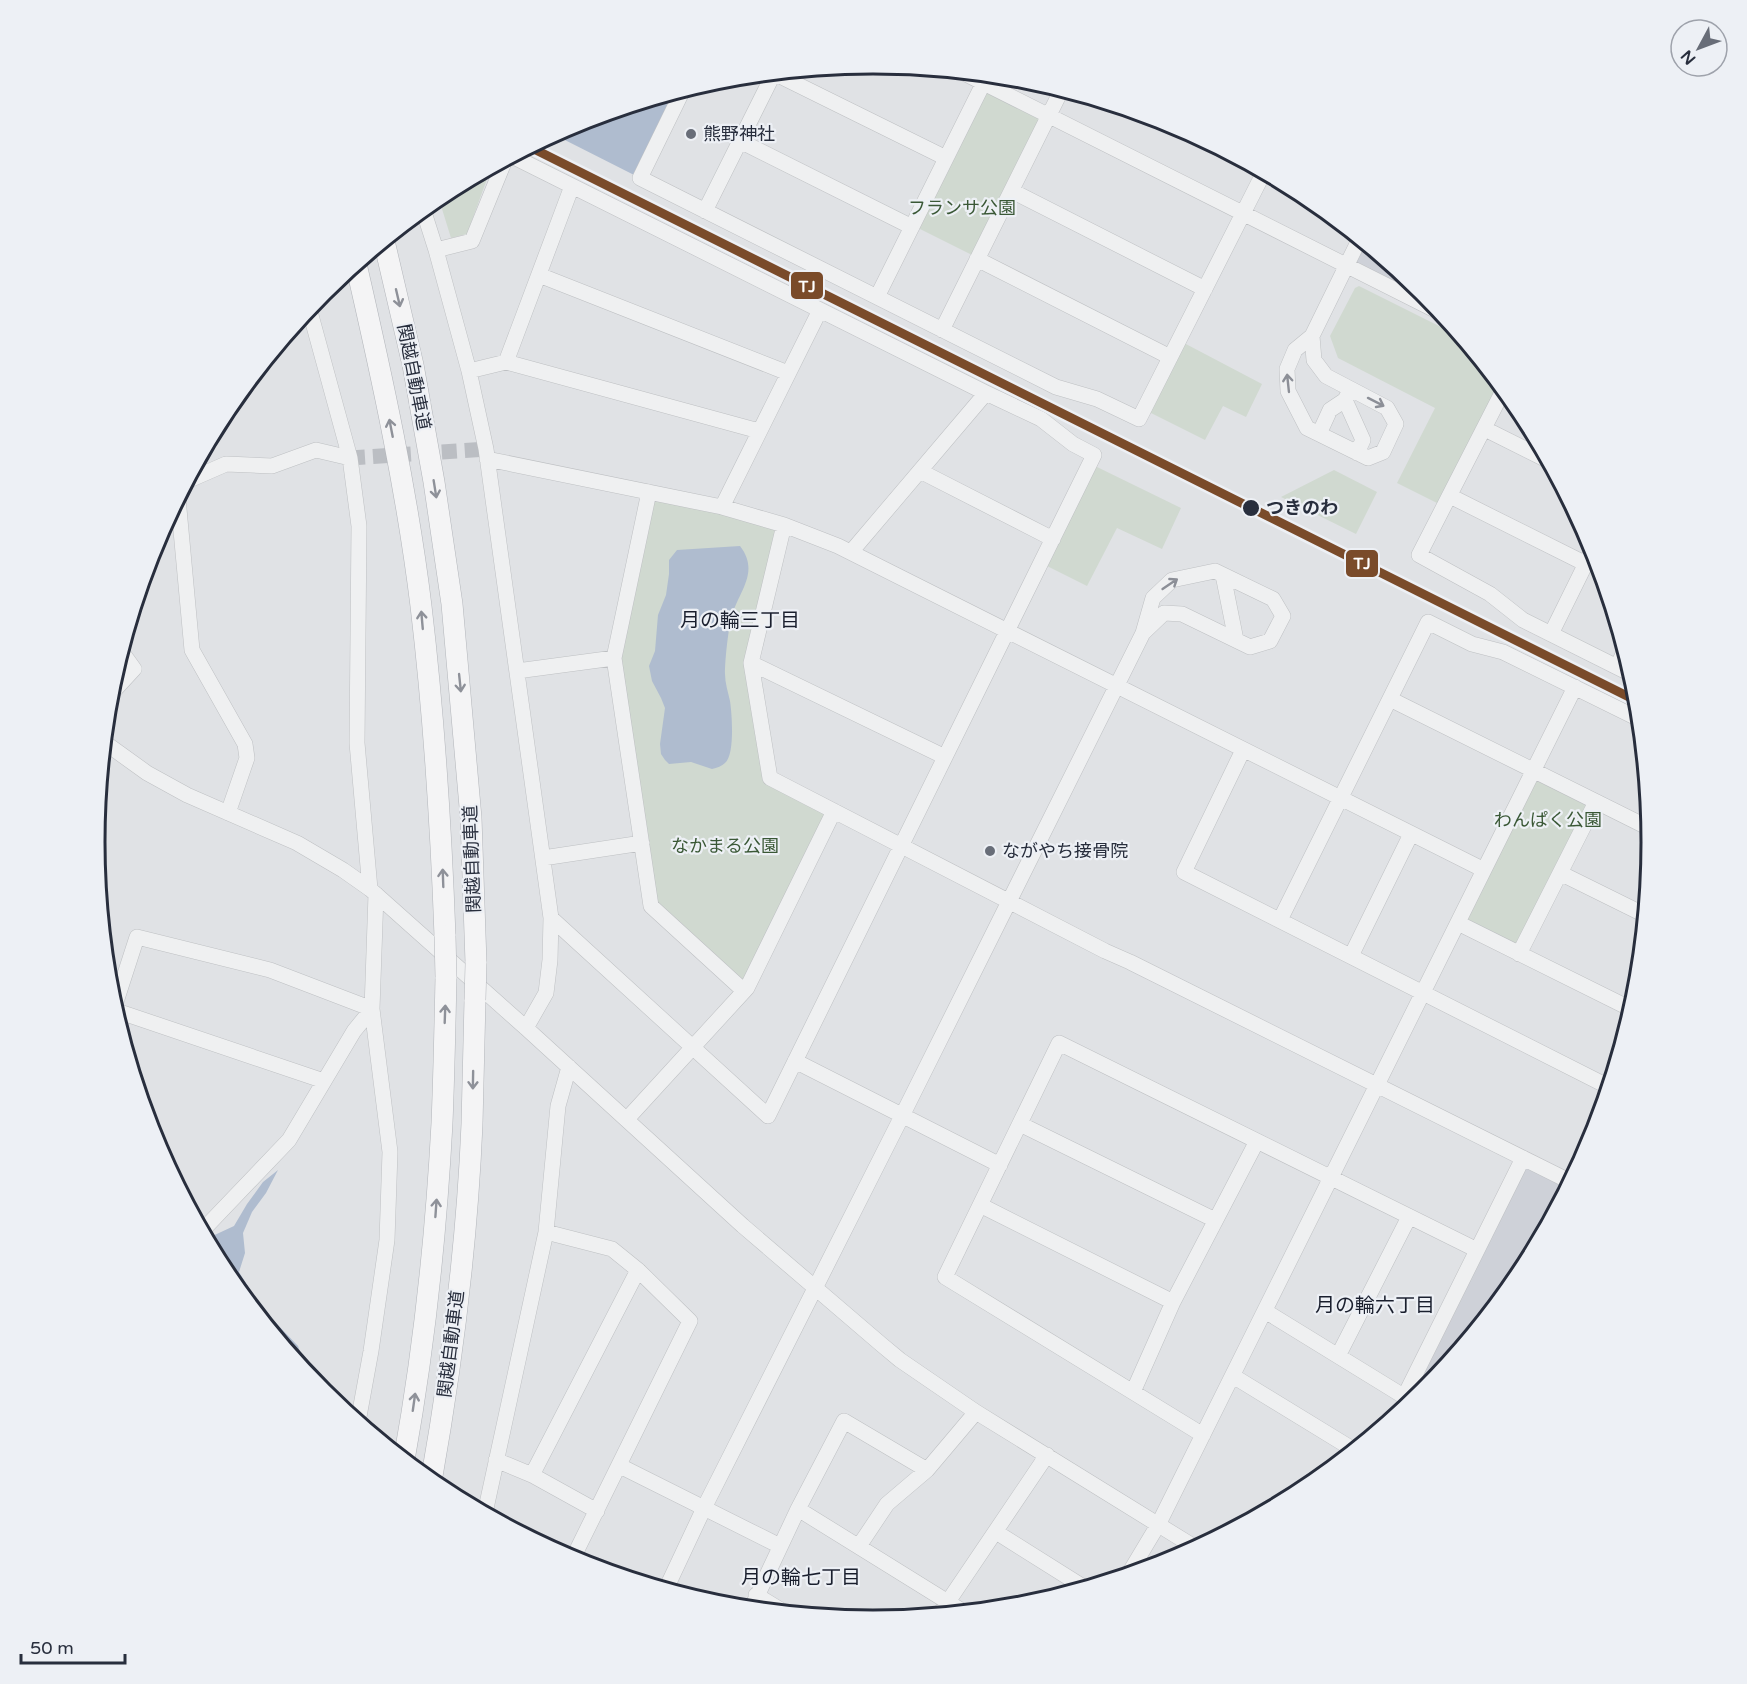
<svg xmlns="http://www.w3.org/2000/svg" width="1747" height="1684" font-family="'Varela Round','Noto Sans JP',sans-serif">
<rect width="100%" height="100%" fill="#e0e2e5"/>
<path fill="#ced1d8" d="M1360 238 1425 291 1442 312 1347 265Z
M1523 1158 1571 1182 1521 1275 1424 1393 1413 1402 1404 1397Z"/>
<path fill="#d0d9d0" d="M984 83 1049 115 978 258 912 225Z
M491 168 467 234 451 238 438 196Z
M1359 286 1463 338 1500 383 1439 504 1397 483 1435 408 1338 358 1330 336 1355 288Z
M1184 343 1262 384 1246 417 1223 406 1205 440 1149 412Z
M1095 466 1181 508 1162 549 1117 528 1087 586 1045 565Z
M1334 470 1377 492 1356 534 1281 497Z
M649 492 784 525 751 663 770 778 834 811 747 988 651 906 614 658Z
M1533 771 1596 802 1519 954 1458 923Z"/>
<path fill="#afbccf" d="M683 90 640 178 553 134 576 122Z
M740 546C761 573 737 593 731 619 728 632 725 660 725 674 725 683 728 692 730 701 732 714 735 755 725 763 722 766 717 768 712 769L691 762 669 764 665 760 661 754 660 744 665 708 661 698 652 681 649 666 655 651 658 615 666 595 669 574V560L677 550Z
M278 1170 266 1193 252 1212 243 1233 245 1253 239 1272 252 1293 274 1321 298 1346 305 1365H300L226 1275 206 1239 234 1226 247 1204 263 1182Z"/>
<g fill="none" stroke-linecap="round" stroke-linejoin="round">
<path stroke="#bbbec3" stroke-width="15" stroke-dasharray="15 8" stroke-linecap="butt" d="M350 458 486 449"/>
<g stroke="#bec0c3" stroke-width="16">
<path id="minor" d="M962 72 1443 314
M774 73 946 158
M683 90 640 178 1056 387 1097 399 1139 419 1264 172
M740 141 912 227
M512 156 986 393 1041 419 1073 444 1094 455 768 1116 551 918
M1012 191 1205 289
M423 209 436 250 469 371 486 449 551 918 550 960 546 993 526 1028
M705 211 774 73
M436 250 472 241 505 160
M977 259 1170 357
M539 275 788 373
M877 297 988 74
M309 308 350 458 359 526 357 743 370 889
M942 330 1062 89
M1312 336 1314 360 1326 376 1387 408 1396 424 1383 452 1368 458 1307 428 1288 391 1287 369 1295 350 1312 336 1360 238
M506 362 759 431
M469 371 506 362 572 186
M1350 389 1345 400 1363 440 1357 453
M1504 389 1419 555 1490 594 1523 620 1633 675
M1485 429 1549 461
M1319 434 1330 410 1345 400
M487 459 722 507 784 525 838 546 1484 870
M920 471 1053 539
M187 481 226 464 272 466 316 450 350 458
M649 492 614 658 651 906 744 991
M1450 496 1586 564
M178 498 192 650 245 744 247 758 228 813
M722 507 820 310
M784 525 751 663 770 778 1105 951 1130 962 1571 1182
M851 552 986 393
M1223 575 1236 640
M1551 634 1594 547
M751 663 945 757
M1617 667 1625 650
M517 671 614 658
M109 696 134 669 121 651
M1390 699 1651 829
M104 742 147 773 187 795 297 843 343 870 370 889 526 1028 743 1226 882 1345 900 1360 976 1412 1196 1548
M1243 750 1184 872 1609 1087
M543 858 642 843
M1560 873 1645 915
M1280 920 1428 622 1472 644 1503 652 1641 720
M1458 923 1633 1010
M1519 954 1596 802
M1351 956 1411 834
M114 1008 137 937 270 970 372 1009
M114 1010 324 1081
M795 1061 1000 1165
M627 1119 747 988 834 811
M1020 1124 1215 1220
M980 1205 1173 1302
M202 1231 289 1140 354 1031 372 1009
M546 1232 612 1249 638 1270 690 1321 572 1560
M1265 1311 1413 1402
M1338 1356 1409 1217
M1233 1376 1354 1450
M1133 1392 1173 1302 1257 1141
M1404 1397 1523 1158
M358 1422 371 1351 387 1240 390 1152 372 1009 376 894
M1203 1435 945 1277 1059 1043 1477 1250
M496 1460 532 1475 597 1511
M620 1466 780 1546
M532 1475 638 1270
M798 1509 964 1612
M485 1513 546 1232 558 1106 569 1067
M996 1532 1085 1588
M859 1546 887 1504 927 1470 976 1412
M1128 1575 1158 1525 1575 687
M666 1589 704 1508 902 1116 1143 633 1153 598 1172 580 1215 571 1273 599 1283 616 1270 641 1250 647 1182 614 1164 613 1143 633
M756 1595 784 1612
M751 1609 798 1509 844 1421 927 1470
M939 1615 1047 1455"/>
</g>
<g stroke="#b2b5ba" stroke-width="22">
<path id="highway" d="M384 241 413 365 434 482 452 604 471 818 476 963
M356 264C382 377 407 491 421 606 434 716 441 826 445 936
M404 1460C424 1349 436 1236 442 1123 444 1075 445 1026 446 977
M431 1482C452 1364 467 1243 472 1124 473 1083 474 1041 475 1000"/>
</g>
<use href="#minor" stroke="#eff0f1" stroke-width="15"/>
<use href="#highway" stroke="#f4f4f5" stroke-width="21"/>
<g stroke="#b2b5ba" stroke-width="22" stroke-linecap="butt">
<path id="highway-bridge" d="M445 936 446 977
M475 1000 476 963"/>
</g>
<use href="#highway-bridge" stroke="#f4f4f5" stroke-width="21"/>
<g stroke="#edf0f5" stroke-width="14">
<path id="rail-1" d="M530 147 1639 702"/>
</g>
<use href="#rail-1" stroke="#7a4b2a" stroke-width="9"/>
</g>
<defs><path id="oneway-shaft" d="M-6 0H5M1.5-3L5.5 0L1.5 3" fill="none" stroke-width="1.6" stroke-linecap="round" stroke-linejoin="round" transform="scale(1.5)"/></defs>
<g stroke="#8e9199">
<use href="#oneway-shaft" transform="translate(398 298) rotate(77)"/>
<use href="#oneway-shaft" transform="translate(391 428) rotate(-101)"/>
<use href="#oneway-shaft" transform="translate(435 489) rotate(81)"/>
<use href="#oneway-shaft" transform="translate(422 620) rotate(-95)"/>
<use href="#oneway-shaft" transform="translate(460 683) rotate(84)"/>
<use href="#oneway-shaft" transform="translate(443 878) rotate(-92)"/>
<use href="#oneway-shaft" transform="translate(445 1014) rotate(-88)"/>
<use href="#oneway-shaft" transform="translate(473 1080) rotate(91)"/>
<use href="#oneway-shaft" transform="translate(436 1208) rotate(-86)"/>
<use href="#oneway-shaft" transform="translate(414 1402) rotate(-82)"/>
</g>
<g stroke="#8c8f97">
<use href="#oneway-shaft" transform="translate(1288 383) rotate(-96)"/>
<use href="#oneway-shaft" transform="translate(1376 402) rotate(27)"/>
<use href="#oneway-shaft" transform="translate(1170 584) rotate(-34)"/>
</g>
<g fill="#686d78" stroke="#edf0f5" stroke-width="2">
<circle cx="691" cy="134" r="6"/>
<circle cx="990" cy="851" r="6"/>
</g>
<circle fill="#282e3d" stroke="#edf0f5" stroke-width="2" cx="1251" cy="508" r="9"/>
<g text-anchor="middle" stroke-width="4.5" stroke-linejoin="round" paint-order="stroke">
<g font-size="18" fill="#282e3d" stroke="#edf0f5" text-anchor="start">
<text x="703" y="140">熊野神社</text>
<text x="1002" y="857">ながやち接骨院</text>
</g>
<g font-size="18" fill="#3a5836" stroke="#edf0f5">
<text x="962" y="214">フランサ公園</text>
<text x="1548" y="826">わんぱく公園</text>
<text x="725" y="852">なかまる公園</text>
</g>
<g font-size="18" fill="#282e3d" stroke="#edf0f5">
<text transform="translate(414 377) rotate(79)" y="6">関越自動車道</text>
<text transform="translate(472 859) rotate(-92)" y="6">関越自動車道</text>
<text transform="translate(451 1344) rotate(-83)" y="6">関越自動車道</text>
</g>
<g font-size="18" font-weight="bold" fill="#282e3d" stroke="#edf0f5" text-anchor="start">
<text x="1266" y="514">つきのわ</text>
</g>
<g font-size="20" fill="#1a1f2e" stroke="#edf0f5">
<text x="740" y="627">月の輪三丁目</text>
<text x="1375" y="1312">月の輪六丁目</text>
<text x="801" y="1584">月の輪七丁目</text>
</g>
</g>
<path d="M0 0H1747V1684H0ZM105 842a768 768 0 1 1 1536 0a768 768 0 1 1-1536 0Z" fill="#edf0f5" fill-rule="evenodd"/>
<path fill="none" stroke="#282e3d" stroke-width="3" d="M105 842a768 768 0 1 1 1536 0a768 768 0 1 1-1536 0Z"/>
<g stroke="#edf0f5" stroke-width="2">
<rect x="790" y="271" width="34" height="29" rx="6" fill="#7a4b2a"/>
<rect x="1345" y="549" width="34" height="29" rx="6" fill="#7a4b2a"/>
</g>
<g font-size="16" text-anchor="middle" font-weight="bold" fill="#fff">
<text x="807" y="292">TJ</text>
<text x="1362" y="569">TJ</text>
</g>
<g transform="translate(1699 48) rotate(229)"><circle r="28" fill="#edf0f5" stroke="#9ea2ab" stroke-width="1.5"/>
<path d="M0-4.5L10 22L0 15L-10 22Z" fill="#686d78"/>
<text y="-9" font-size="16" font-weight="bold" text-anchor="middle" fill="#282e3d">N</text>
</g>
<path d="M21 1654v9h104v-9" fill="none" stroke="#282e3d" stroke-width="3"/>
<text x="30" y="1654" font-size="18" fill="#282e3d" stroke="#edf0f5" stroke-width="4.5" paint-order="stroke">50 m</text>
</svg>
